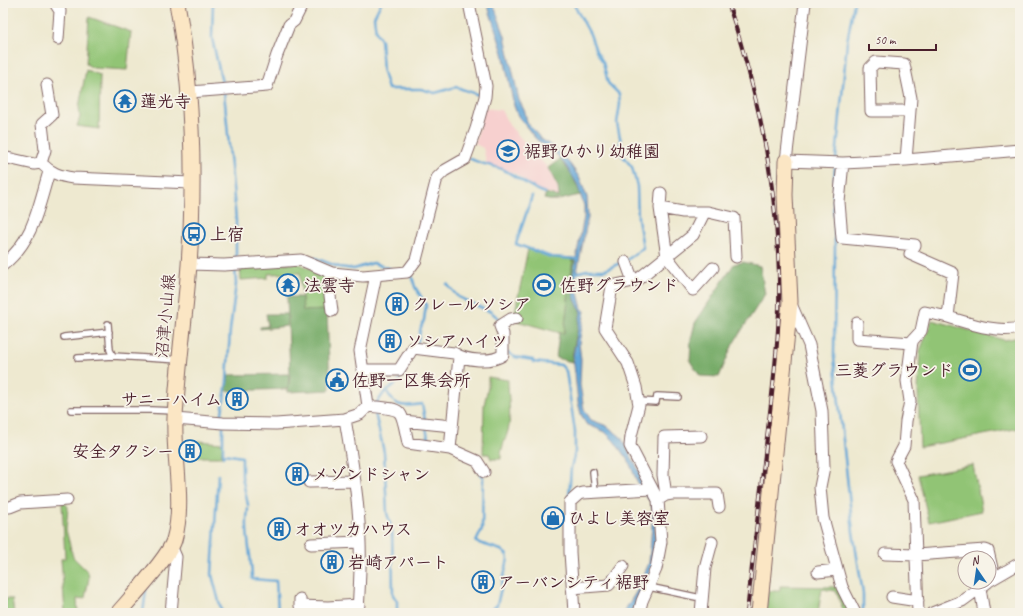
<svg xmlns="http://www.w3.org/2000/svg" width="1023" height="616" font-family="Caveat,'Klee One',sans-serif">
<rect width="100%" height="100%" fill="#f7f3e8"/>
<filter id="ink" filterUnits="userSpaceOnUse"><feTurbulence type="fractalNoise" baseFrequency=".025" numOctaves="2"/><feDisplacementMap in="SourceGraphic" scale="8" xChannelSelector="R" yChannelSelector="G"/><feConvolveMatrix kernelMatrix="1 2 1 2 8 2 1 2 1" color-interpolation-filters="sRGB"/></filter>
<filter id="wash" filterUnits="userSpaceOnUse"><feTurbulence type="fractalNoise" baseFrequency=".012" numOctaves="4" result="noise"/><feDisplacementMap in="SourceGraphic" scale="16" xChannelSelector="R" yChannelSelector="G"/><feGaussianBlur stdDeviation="0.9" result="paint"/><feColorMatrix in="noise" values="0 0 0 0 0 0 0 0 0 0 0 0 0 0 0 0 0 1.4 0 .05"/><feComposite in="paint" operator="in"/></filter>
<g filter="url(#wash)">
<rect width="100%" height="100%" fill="#eee9d0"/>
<path fill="#f7d0cf" d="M484 108 501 110 509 125 546 166 557 188 558 196 536 189 516 174 502 168 487 165 483 148 475 144Z"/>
<path fill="#91c475" stroke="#6e7250" d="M89 17 131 32 127 70 93 68 86 64Z
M86 70 100 75 99 129 77 126 80 117 79 107Z
M528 249 550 257 573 258 564 334 517 321 514 316Z
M297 263 326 275 328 310 303 311 300 273 268 274V278L241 280 240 267Z
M932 320 1004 340 1020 337V428L920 447 918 389 920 351Z
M488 377 508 380C508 395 511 412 509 426 507 438 500 448 501 459H491L489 454H483L484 405 488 387Z
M198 441 223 443 221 457H194V446Z
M973 465 982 511 929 522 918 475Z
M62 503H65L68 507 66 530 73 557 88 572 89 578 85 598 77 599 78 613H65L61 559 65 558Z
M780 586 840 587 853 613H842V607L836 591 822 589 818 613H766L768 591H780Z
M3 595 5 599H12L14 613H5Z"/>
<path fill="#74aa66" stroke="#5f6448" d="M560 159 572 175 581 195C567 197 558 203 544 199L546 193 559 197 558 187 548 168Z
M573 258 575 259 573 288 574 297 581 313 572 356V362L556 358 559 333H564Z
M743 262 760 266 765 294 733 344 719 377 700 376 690 361 691 339 695 323 734 264Z
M287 297H302L303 311 327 310 330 390 288 392 290 374Z
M266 314H287V326L260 329V327L268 326Z
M289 374 288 389 226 391 229 375Z"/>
<path fill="#62a6d7" stroke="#566281" d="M487 3H493L505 36 519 100 525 112 527 122 540 138 556 149 570 164 579 177 587 197 588 217 576 277 578 293 582 309 585 311 579 343 581 360 580 385 584 409 591 420 607 426 621 437 654 499 656 558 636 606 630 613H623L638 589 649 563 653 512 650 501 641 491 629 462 614 441 605 432 586 424 581 414 578 402 573 356 581 312 574 297 573 274 584 217V206L577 184 567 167 556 154 536 139 518 116 514 106 503 53Z"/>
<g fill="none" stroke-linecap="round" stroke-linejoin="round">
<path stroke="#62a6d7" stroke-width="2.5" d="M213 3 212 38 223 87
M381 3 374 17 376 32 381 40 383 72 388 89H421L435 93 456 87 482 96
M573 3 590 34 596 51 603 62 608 83 619 94 620 104 617 123 621 142 619 146 621 154 632 167 637 186 638 218 643 248 627 260
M224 92 236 220V262
M469 158C480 164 491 165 502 169 517 176 529 188 545 193
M836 159 847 42 854 3
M835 168 833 197 835 246 834 357 853 532 863 594V613
M532 196 516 244 551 257 577 259
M315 258 339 267 354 269 373 263 391 269
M411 273 415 287 426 305 424 320 421 327 417 345
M576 273 587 270H605L622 262
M447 284 458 297 491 312 502 321
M508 353 515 357 533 360
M533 362 561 365 566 371 575 432V452L571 468 569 497
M387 391C394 409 406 406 422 404L425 420
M376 404 384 393 398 382 402 373
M374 409 384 452 387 513 392 530 393 595 397 601V613
M221 419 227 381 230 330 236 284 235 267
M223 426V457
M426 427 429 443
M224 454 242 457V477L248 505
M481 474 483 477 482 529 476 542 501 550 507 555 508 559 497 605 487 613
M218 475 212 575 222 613
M248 509C244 533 252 556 252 579L276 581 278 611H302V613
M143 613 146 590"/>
</g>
</g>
<g filter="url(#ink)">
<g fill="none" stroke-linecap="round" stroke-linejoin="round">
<g stroke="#836665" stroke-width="8">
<path id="lane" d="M108 324 110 350 113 356 180 360
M64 337 109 332
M78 358 113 356
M639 401 656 402 657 396 678 397
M71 410H151L175 411
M593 472 595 492
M649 587 696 597"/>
</g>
<g stroke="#836665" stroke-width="13">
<path id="street" d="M55 3 60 11 58 39
M805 3 786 161 843 163 906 160 1020 150
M190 92 267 86 277 55 289 25 294 21 303 3
M3 157 34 164 41 163 45 150 42 124 52 115 47 85
M906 160 911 98 904 64 876 62 870 68 871 111H909
M41 163C51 173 59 176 73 178L191 183
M843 163 839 202 842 238 915 245 910 254 953 273 948 317 925 312 921 331 912 341 907 381 910 401 906 421 904 446 896 461 914 500 918 613
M661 193 660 208 667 257 693 290 713 268
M660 208 683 212H708L734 218 736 257
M626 262 633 281 612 286 605 328 628 363 636 387 639 405 631 436 630 446 658 500 661 542 656 569 642 601 639 613
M189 264 224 265 301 260 332 273 363 276 407 272 416 260 437 178 444 171 465 159 476 129 485 97 486 86 469 3
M3 265C34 240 38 207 49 172
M332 273 329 288 332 311
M633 281 637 280 693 235 704 213
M791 304 809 345 822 411 824 467 820 487 823 518 842 587 855 613
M948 317C972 324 995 333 1020 328
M857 323V339L912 343
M362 370H399L413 348 454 353C466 361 491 363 503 355V334L500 326 511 319 517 318
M368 406 360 351 376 275
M175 419 223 423 276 424 345 419 360 414 368 406C405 410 400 406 408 443L450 449 477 461 484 472
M345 419C352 460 359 501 360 543 361 567 359 590 358 613
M403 421 452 426
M450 449 459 357
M309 482 355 481
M666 495 663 475 664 437 701 436
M661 498 666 495 672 494H717L719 507
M3 507H10L20 503 67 500
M311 544 360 542
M885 554 916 555 985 550 988 551 994 577
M818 572 837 570
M989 581 1020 563
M572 588 609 585 623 566
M980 588 984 613
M892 597 918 601
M300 599V606L328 607 359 605
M171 613 176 557 172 548
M574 613 570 552V502L579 494 583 493 652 489
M701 613 705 568 712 542
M932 613 962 601 988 582"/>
</g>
<g stroke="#836665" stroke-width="17">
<path id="secondary" d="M118 613C131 598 169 557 174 540 185 503 173 456 175 417 178 366 185 316 189 265 195 178 193 89 177 3
M759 613 790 302 785 195 786 161"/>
</g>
<use href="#lane" stroke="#fff" stroke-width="5.5"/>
<use href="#street" stroke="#fff" stroke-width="11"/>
<use href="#secondary" stroke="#fbe6c4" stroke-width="15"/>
<g stroke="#4a1f2b" stroke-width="4">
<path id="rail" d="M728 3C761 101 781 204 779 307 778 351 772 394 767 437 760 496 753 554 747 613"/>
</g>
<use href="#rail" stroke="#f7f3e8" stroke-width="2.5" stroke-dasharray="8" stroke-linecap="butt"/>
</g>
</g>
<defs>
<g id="temple-ring" transform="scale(1.15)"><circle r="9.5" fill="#f7f3e8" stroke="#1f6fb2" stroke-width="1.5"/><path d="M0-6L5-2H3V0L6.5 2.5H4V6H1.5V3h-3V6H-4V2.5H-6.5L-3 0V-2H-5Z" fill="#1f6fb2"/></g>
<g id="school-ring" transform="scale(1.15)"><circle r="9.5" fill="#f7f3e8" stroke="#1f6fb2" stroke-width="1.5"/><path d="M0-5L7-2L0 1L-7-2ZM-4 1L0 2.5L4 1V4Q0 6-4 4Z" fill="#1f6fb2"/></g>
<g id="bus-ring" transform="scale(1.15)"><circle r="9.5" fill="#f7f3e8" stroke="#1f6fb2" stroke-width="1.5"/><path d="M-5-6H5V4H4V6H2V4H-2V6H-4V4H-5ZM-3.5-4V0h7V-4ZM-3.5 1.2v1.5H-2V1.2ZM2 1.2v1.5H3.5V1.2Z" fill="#1f6fb2"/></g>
<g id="stadium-ring" transform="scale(1.15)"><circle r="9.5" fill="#f7f3e8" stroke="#1f6fb2" stroke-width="1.5"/><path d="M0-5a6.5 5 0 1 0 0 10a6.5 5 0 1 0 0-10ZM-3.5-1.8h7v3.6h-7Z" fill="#1f6fb2"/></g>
<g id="building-ring" transform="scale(1.15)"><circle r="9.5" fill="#f7f3e8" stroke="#1f6fb2" stroke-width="1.5"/><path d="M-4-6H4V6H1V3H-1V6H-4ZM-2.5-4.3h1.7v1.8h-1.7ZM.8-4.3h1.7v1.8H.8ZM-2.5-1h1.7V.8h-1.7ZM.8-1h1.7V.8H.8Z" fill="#1f6fb2"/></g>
<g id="civic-ring" transform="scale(1.15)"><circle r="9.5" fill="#f7f3e8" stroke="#1f6fb2" stroke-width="1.5"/><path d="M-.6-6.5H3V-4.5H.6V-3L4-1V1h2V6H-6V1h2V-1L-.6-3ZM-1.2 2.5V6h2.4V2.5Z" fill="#1f6fb2"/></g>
<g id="shop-ring" transform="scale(1.15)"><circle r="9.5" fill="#f7f3e8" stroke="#1f6fb2" stroke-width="1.5"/><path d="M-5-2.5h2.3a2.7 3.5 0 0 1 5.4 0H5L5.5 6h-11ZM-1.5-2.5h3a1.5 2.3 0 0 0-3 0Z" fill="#1f6fb2"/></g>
</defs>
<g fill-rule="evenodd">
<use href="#temple-ring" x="125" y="101"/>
<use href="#school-ring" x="508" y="151"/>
<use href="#bus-ring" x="194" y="234"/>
<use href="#temple-ring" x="288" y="285"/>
<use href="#stadium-ring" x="544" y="285"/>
<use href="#building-ring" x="397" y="304"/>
<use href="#building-ring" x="390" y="341"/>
<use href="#stadium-ring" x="970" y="370"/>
<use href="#civic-ring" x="337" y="380"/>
<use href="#building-ring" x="237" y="399"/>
<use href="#building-ring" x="190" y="451"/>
<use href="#building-ring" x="297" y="474"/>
<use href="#shop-ring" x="553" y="518"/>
<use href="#building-ring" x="279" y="529"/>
<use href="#building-ring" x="332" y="562"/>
<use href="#building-ring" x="483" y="582"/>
</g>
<g text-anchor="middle" stroke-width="3.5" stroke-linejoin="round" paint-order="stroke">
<g font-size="17" font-weight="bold" fill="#4a1f2b" stroke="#f7f3e8" text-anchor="start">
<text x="140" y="107">蓮光寺</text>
<text x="524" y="157">裾野ひかり幼稚園</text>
<text x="210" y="240">上宿</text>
<text x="304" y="291">法雲寺</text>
<text x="560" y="291">佐野グラウンド</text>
<text x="412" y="310">クレールソシア</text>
<text x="406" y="347">ソシアハイツ</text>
<text x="954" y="376" text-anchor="end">三菱グラウンド</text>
<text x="352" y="386">佐野一区集会所</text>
<text x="222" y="405" text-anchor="end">サニーハイム</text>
<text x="174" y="457" text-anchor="end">安全タクシー</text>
<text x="312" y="480">メゾンドシャン</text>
<text x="568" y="524">ひよし美容室</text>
<text x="294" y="535">オオツカハウス</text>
<text x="348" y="568">岩崎アパート</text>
<text x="498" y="588">アーバンシティ裾野</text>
</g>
<g font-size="17" fill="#4a1f2b" stroke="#f7f3e8">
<text transform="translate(165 316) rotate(-85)" y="6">沼津小山線</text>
</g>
</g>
<rect width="1023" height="616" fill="none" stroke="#f7f3e8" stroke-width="16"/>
<g transform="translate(977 570) rotate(347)"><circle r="19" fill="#f7f3e8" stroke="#b29e9c"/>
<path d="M0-3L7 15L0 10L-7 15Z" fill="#1f6fb2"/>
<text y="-6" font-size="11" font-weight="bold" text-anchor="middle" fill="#4a1f2b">N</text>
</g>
<path d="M869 44v6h67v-6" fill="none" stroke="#4a1f2b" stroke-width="2"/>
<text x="875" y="44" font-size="12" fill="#4a1f2b" stroke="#f7f3e8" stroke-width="3" paint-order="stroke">50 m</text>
</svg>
